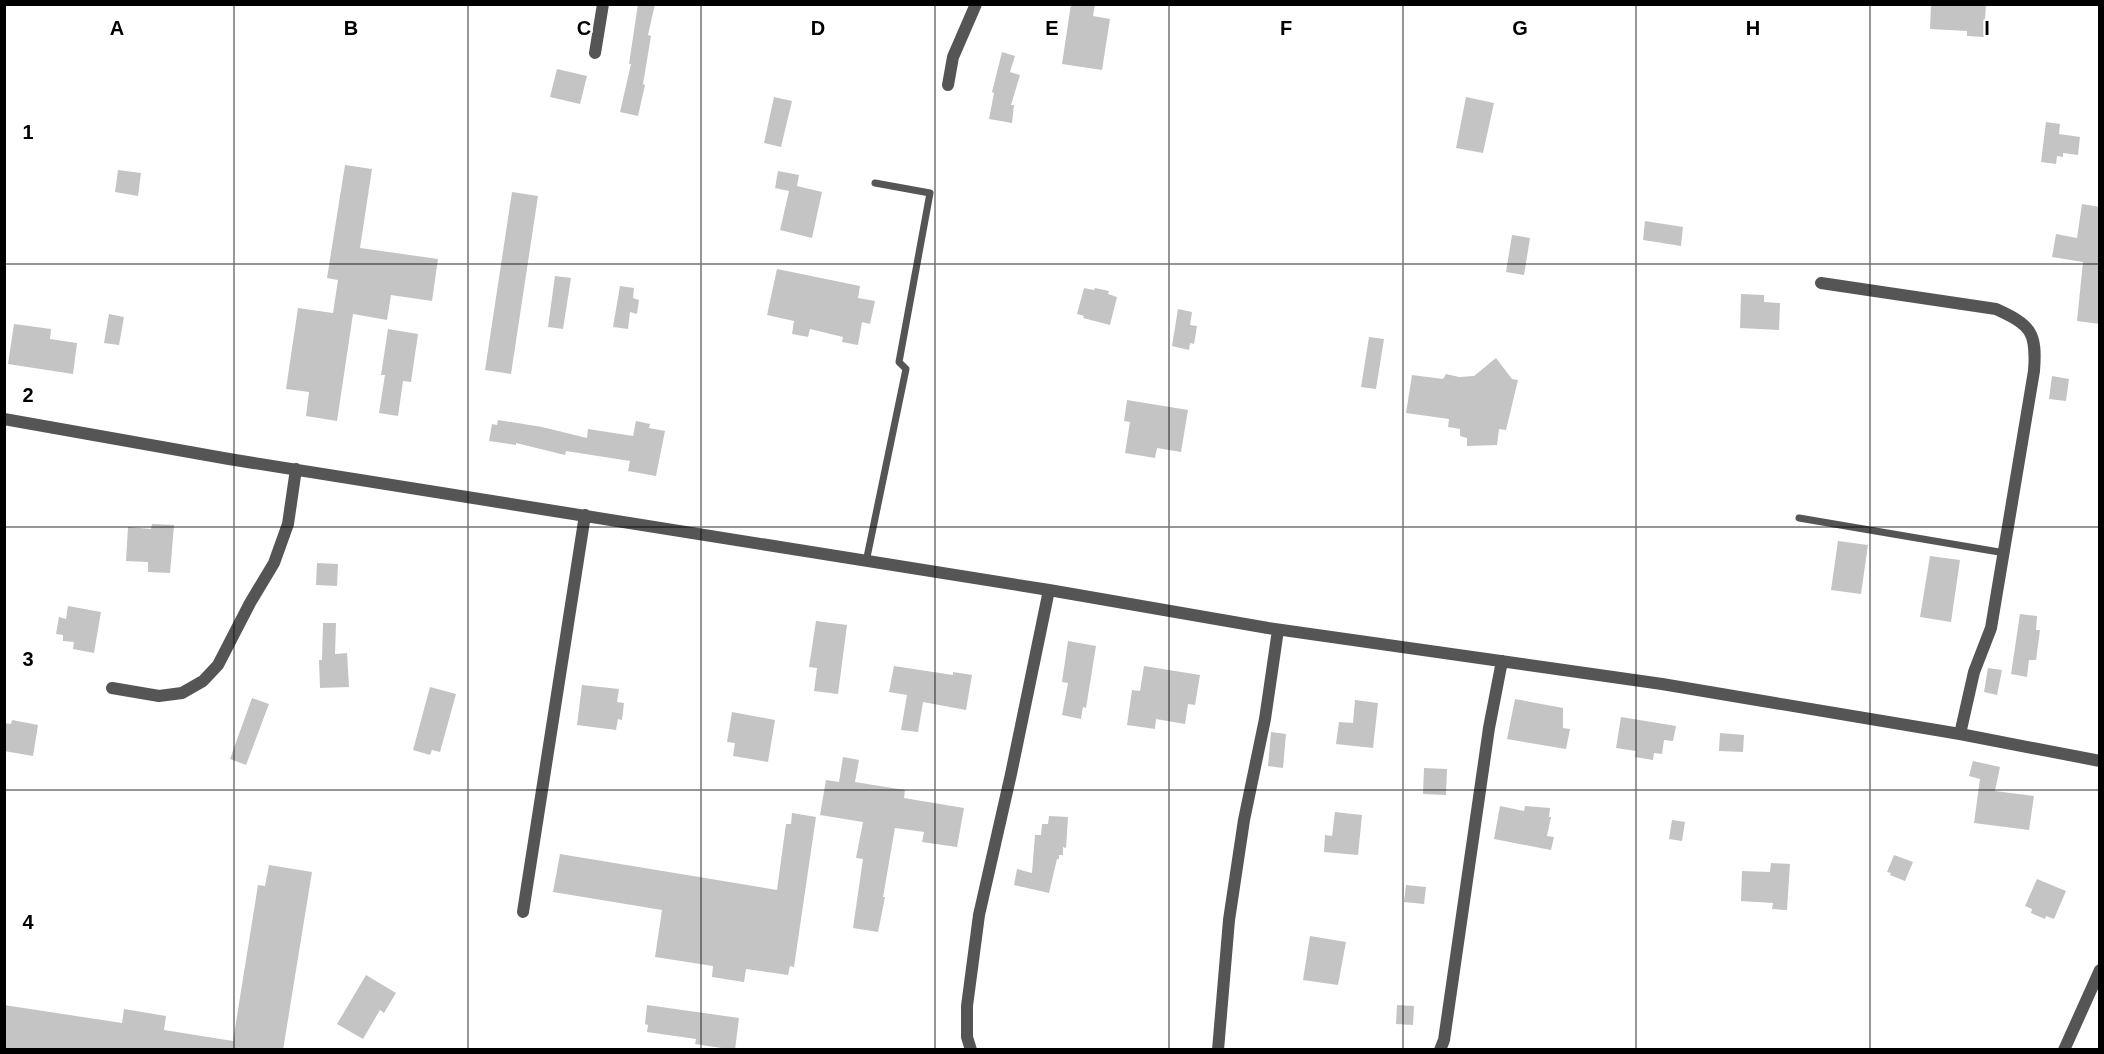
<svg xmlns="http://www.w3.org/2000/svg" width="2104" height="1054" font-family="Helvetica,sans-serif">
<rect width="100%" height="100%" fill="#fff"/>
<path fill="#c4c4c4" d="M638 4H655L648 35 651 36 643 84 645 85 638 116 620 112 631 64H629Z
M1071 4H1095L1093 16 1110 19 1102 70 1062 64Z
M1931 4H1986L1984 37 1967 36V31L1930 29Z
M1002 52 1015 56 1010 72 1020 75 1011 105H1014L1012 123 989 119 994 93 992 92Z
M557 69 587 76 580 104 550 97Z
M774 97 792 101 781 147 764 143Z
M1466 97 1494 103 1483 153 1456 148Z
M2046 122 2060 124 2059 134 2080 137 2078 155 2063 153V157L2057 156 2056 164 2041 162Z
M345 165 372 169 360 248 438 259 432 301 391 295 387 320 353 314 337 421 306 416 309 392 286 389 298 308 333 313 338 280 327 278Z
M118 170 141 173 138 196 115 192Z
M778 171 799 175 797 186 822 192 812 238 780 230 789 191 775 188Z
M512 192 538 196 511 374 485 370Z
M2082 204 2100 207V324L2077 321 2083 262 2052 257 2056 234 2077 238Z
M1645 221 1683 227 1681 246 1643 240Z
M1512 235 1530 238 1524 275 1506 272Z
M777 269 860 286 858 298 875 301 870 324 862 322 858 345 842 342 843 337 810 329 808 337 792 334 794 321 767 315Z
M555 276 571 278 563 329 548 327Z
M620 286 634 288 633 298 639 300 637 314 630 312 628 329 613 327Z
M1084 288 1094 290 1095 288 1109 291 1108 294 1117 297 1110 325 1083 318 1084 316 1077 314Z
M1741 294 1764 295V302L1780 303 1779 330 1740 328Z
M1178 309 1192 312 1190 325 1197 326 1194 344 1190 343 1189 350 1172 346Z
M109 314 124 317 119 345 104 343Z
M14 324 51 329 50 339 77 343 73 374 8 364Z
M388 329 418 334 411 382 403 381 398 416 379 413 385 375H381Z
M1369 337 1384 339 1376 389 1361 387Z
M1496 358 1512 379 1518 380 1506 430 1499 429 1497 445 1467 446V438L1460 436V429L1448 427 1449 419 1406 413 1412 375 1443 379 1446 374 1459 377 1474 376Z
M2052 376 2069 379 2066 401 2049 399Z
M1127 400 1188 410 1181 452 1157 448 1155 458 1125 453 1130 422 1124 421Z
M498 420 542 427 587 438 588 429 633 436 636 421 650 424 649 428 665 431 656 476 628 471 630 461 566 451 565 455 516 443V445L489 441 492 424 497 425Z
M152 524 174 525 170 573 148 572V562L126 561 128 527 151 529Z
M1838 541 1868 545 1861 594 1831 590Z
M1930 556 1960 560 1951 622 1920 617Z
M317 563 338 564 337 586 316 585Z
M68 606 101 612 94 653 73 649 74 642 63 641V635L56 634 59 617 66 619Z
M2020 614 2037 616 2036 630H2040L2036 660H2029L2027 677 2011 674Z
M816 621 847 625 838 694 814 691 817 668 809 667Z
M323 623H336L335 654 347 653 349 687 320 688 319 660H322Z
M1068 641 1096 646 1086 708 1083 707 1081 719 1062 715 1068 683 1062 682Z
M894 666 953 675V672L972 675 966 710 923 702 918 732 901 730 907 695 889 692Z
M1144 666 1200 675 1195 705 1188 704 1185 724 1156 719 1155 729 1127 725 1132 690 1140 691Z
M1988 668 2002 670 1997 695 1984 692Z
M582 685 619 689 617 702 624 703 622 720 618 719 616 730 577 725Z
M430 687 456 694 440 752 432 750 430 755 413 750Z
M252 698 269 704 246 765 230 759Z
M1515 699 1563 708V728L1570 729 1566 749 1507 739Z
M1355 700 1378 703 1373 748 1336 744 1339 722 1353 723Z
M732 712 775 720 768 762 733 756 735 743 727 742Z
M1621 717 1676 726 1673 741 1664 740 1662 754 1654 753 1653 760 1635 757 1636 751 1616 748Z
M12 720 38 725 33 756 4 751V723L11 724Z
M1271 732 1286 734 1283 768 1268 766Z
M1720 733 1744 735 1743 752 1719 751Z
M843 757 859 760 855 782 905 790 904 798 964 808 957 847 922 842 924 832 895 828 883 897H885L878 932 853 928 863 859 856 858 863 822 820 815 826 780 839 782Z
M1973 761 2000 767 1995 791 2034 796 2029 830 1974 823 1980 779 1969 776Z
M1424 768 1447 769 1446 795 1423 794Z
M1500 806 1524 811 1525 806 1550 808 1549 817H1551L1547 836 1554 837 1551 850 1494 839Z
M1335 812 1362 815 1358 855 1324 852 1325 835 1332 836Z
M792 813 816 817 794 967 790 966 788 975 746 969 744 982 712 977 713 966 655 957 662 910 553 892 560 854 777 890 786 824H791Z
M1049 816 1068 817 1066 848 1063 847V855H1059V859H1057L1049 893 1014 885 1017 869 1032 873 1035 835H1041L1042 824H1048Z
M1672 820 1685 822 1682 841 1669 839Z
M1894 855 1913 862 1905 881 1890 875 1891 873 1887 872Z
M1771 863 1790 864 1787 910 1772 909 1773 903 1741 901 1742 871 1770 872Z
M269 865 312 872 283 1050H4V1005L122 1023 124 1009 166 1016 164 1030 233 1041 258 885 265 886Z
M2037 879 2066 891 2054 919 2046 916 2045 919 2031 913 2032 909 2025 906Z
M1406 885 1426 887 1424 904 1404 902Z
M1310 936 1346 942 1338 985 1303 980Z
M366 975 396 993 384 1013 380 1010 363 1039 337 1024Z
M647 1005 739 1018 735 1050 695 1044 696 1039 647 1032 648 1025 645 1024Z
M1397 1005 1414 1006 1413 1025 1396 1024Z"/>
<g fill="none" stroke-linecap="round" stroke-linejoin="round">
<path stroke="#555" stroke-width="7" d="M1799 518 2005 553
M866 562 906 369 899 362 930 193 875 183"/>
<path stroke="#555" stroke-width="12" d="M595 53 603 4
M948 85 953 57 976 4
M1821 283 1996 309C2031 325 2037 332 2034 371L1991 628 1974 672 1960 734
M4 419 229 459 1049 590 1268 628 1662 684 1960 734 2100 761
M112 688 159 696 182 693 203 681 218 665 250 603 274 563 288 524 296 469
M523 912 585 515
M971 1050 967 1037V1006L979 915 1011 774 1049 590
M1218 1050 1229 920 1244 820 1265 719 1278 630
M1440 1050 1444 1040 1489 728 1502 661
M2064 1050 2100 970"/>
</g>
<path fill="none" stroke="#000" stroke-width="1.5" stroke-opacity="0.55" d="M234 4V1050M468 4V1050M701 4V1050M935 4V1050M1169 4V1050M1403 4V1050M1636 4V1050M1870 4V1050M4 264H2100M4 527H2100M4 790H2100"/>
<g font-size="20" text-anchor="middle" font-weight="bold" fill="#000" stroke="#fff" stroke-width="4.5" stroke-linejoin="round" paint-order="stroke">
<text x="117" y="35">A</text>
<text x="351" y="35">B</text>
<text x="584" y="35">C</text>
<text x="818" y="35">D</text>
<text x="1052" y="35">E</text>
<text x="1286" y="35">F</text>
<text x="1520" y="35">G</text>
<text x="1753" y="35">H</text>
<text x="1987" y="35">I</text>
<text x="28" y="139">1</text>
<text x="28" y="402">2</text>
<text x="28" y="666">3</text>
<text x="28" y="929">4</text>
</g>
<rect width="2104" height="1054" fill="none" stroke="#000000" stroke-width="12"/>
</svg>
